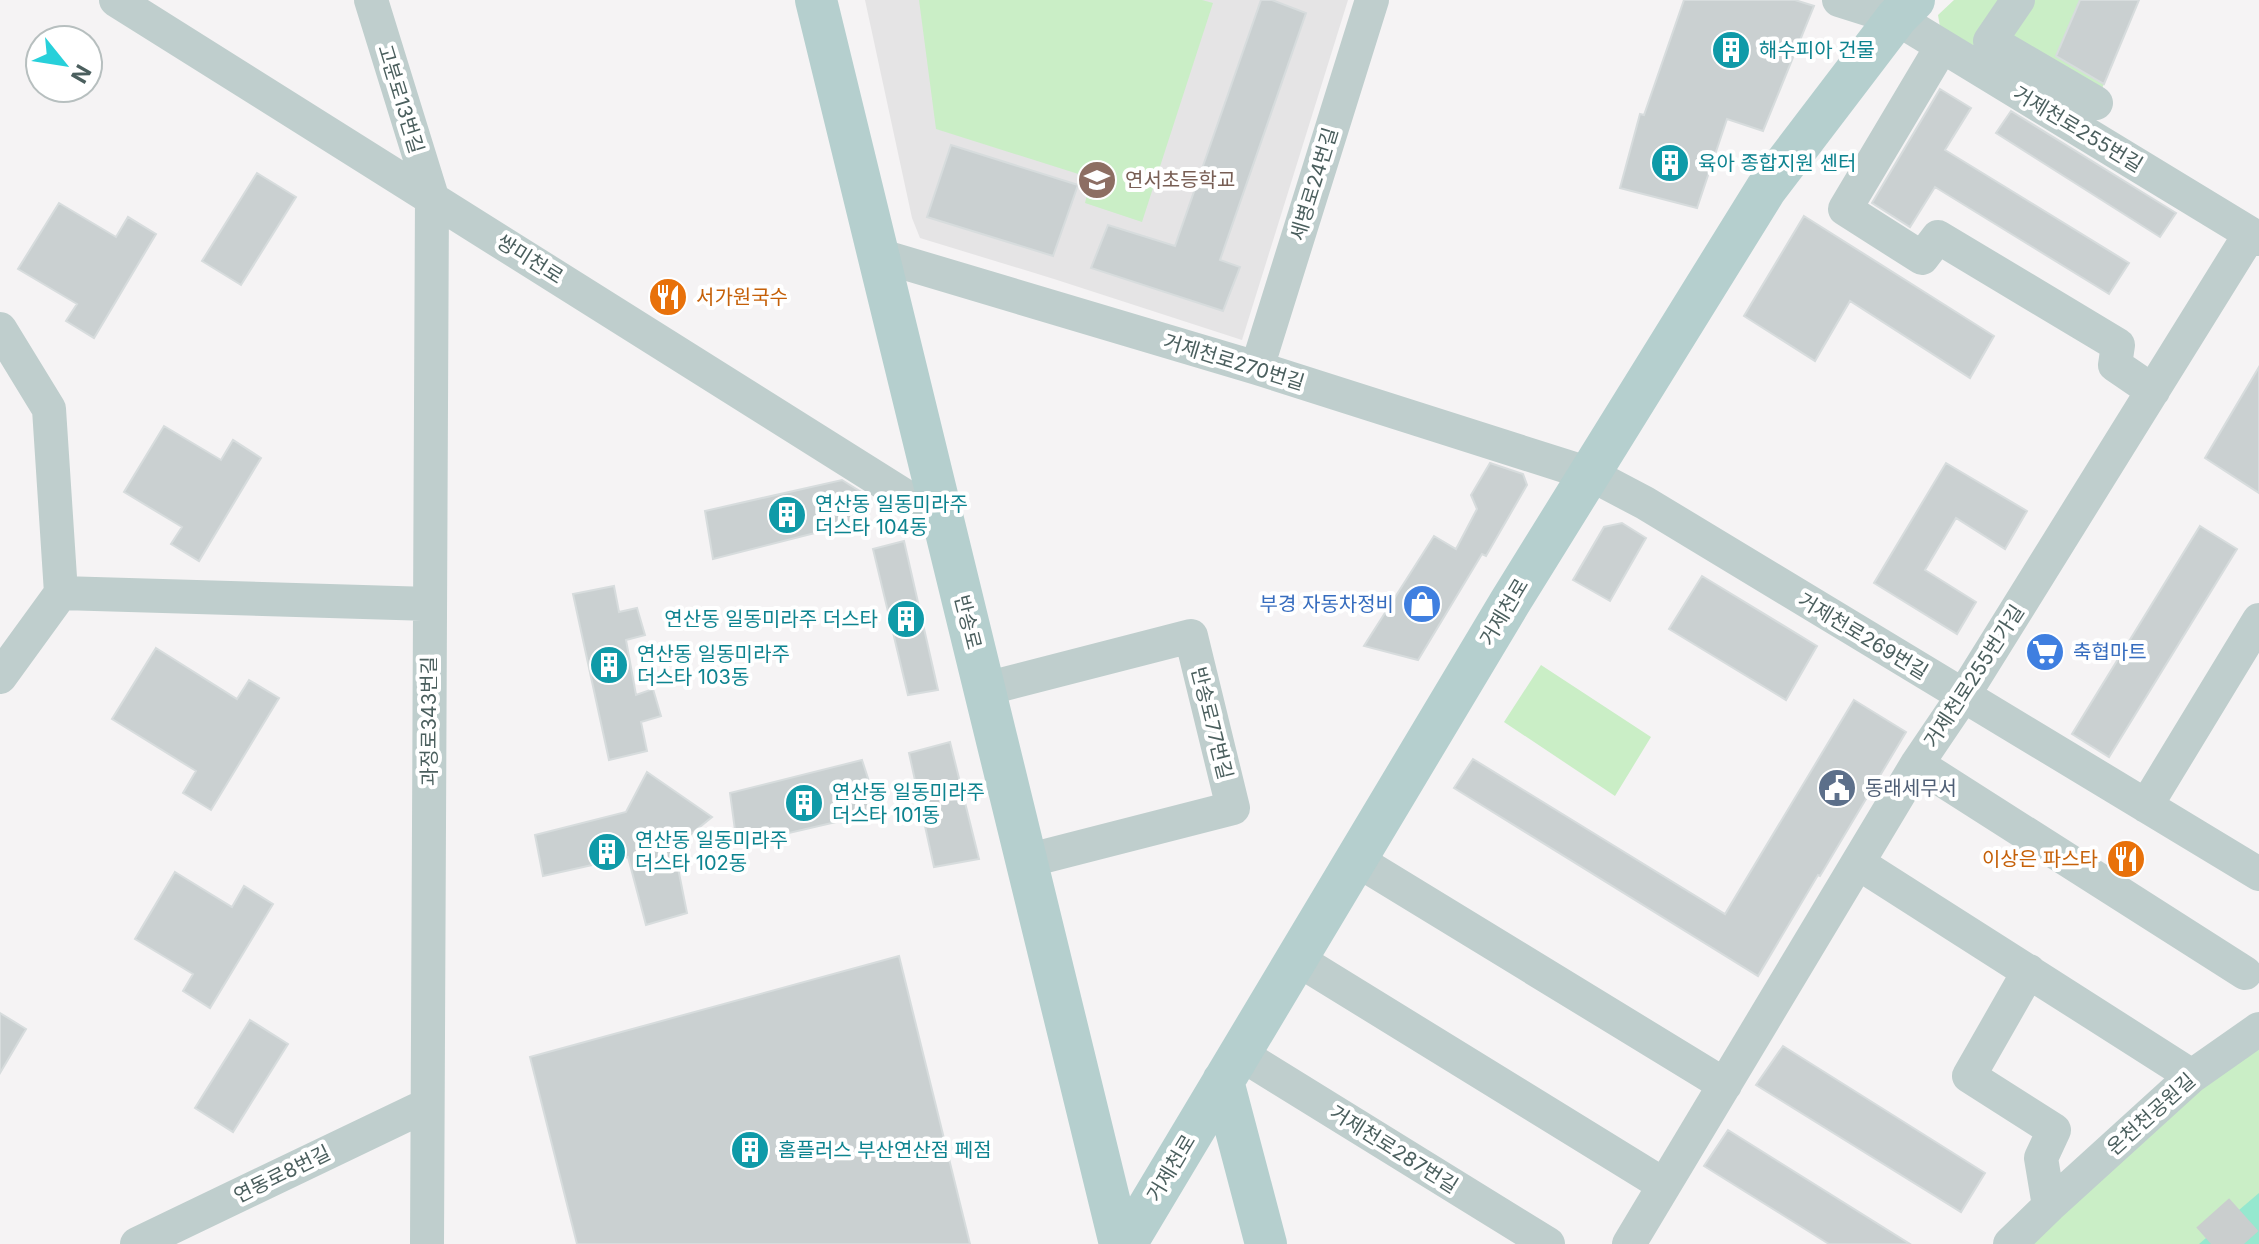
<svg xmlns="http://www.w3.org/2000/svg" width="2259" height="1244" font-family="Inter,'Noto Sans KR',sans-serif">
<rect width="100%" height="100%" fill="#f5f3f4"/>
<path fill="#e5e4e5" d="M865 0H1348L1242 340 1054 279 920 238 912 218Z"/>
<path fill="#caeec6" d="M919 0H1202L1213 3 1142 222 1085 203 1091 178 936 129Z
M1954 0H2139L2096 103 2084 115 1940 27 1938 15Z
M1541 665 1651 737 1615 796 1504 722Z
M2259 1035V1244H2020Z"/>
<path fill="#96e8cf" d="M2259 1193V1244H2199Z"/>
<path fill="#cad0d1" stroke="#d7dcdd" stroke-width="2" d="M1261 0H1272L1306 13 1220 260 1240 267 1223 311 1091 268 1108 225 1175 246Z
M1684 0H1795L1814 6 1763 131 1727 119 1697 208 1620 188 1640 114 1644 115Z
M2080 0H2139L2104 84 2056 56Z
M1940 89 1971 108 1945 150 2129 263 2109 294 1935 187 1910 227 1872 203Z
M2011 111 2176 213 2160 237 1996 133Z
M951 145 1078 185 1053 256 927 217Z
M257 173 296 197 241 285 202 261Z
M59 203 116 237 128 217 156 234 94 338 66 321 77 304 18 269Z
M1804 216 1994 336 1970 378 1850 301 1815 361 1744 316Z
M2259 367V493L2205 458Z
M164 426 221 460 233 440 261 458 199 561 171 544 182 527 124 492Z
M1490 463 1523 474 1527 485 1486 556 1482 554 1418 660 1364 646 1434 536 1456 549 1477 509 1471 495Z
M1946 463 2027 511 2005 549 1956 518 1925 570 1976 602 1957 634 1874 583Z
M842 480 861 492 870 519 713 559 705 511Z
M1622 523 1646 538 1610 601 1573 580 1604 527Z
M2200 526 2237 549 2109 757 2072 734Z
M904 541 938 690 908 695 873 549Z
M1702 576 1817 646 1786 700 1669 629Z
M614 586 619 612 637 608 645 635 626 640 636 695 653 689 661 716 641 722 647 751 609 760 573 594Z
M156 648 237 699 249 680 279 698 211 810 183 793 196 771 112 719Z
M1854 700 1906 732 1820 876 1818 875 1758 976 1454 788 1473 759 1725 914Z
M950 742 979 859 934 867 909 753Z
M862 760 879 812 737 845 730 793Z
M647 772 712 817 674 848 687 913 646 925 628 857 543 876 535 835 626 812Z
M175 872 232 907 244 886 273 904 210 1008 183 991 193 974 135 939Z
M899 956 970 1244H577L530 1057Z
M0 1013 26 1029 0 1073Z
M250 1020 288 1044 233 1132 195 1108Z
M1783 1046 1985 1173 1961 1212 1756 1085Z
M1728 1130 1910 1244H1829L1704 1166Z"/>
<g fill="none" stroke-linecap="round" stroke-linejoin="round">
<path stroke="#cacece" stroke-width="44" stroke-dasharray="44 22" stroke-linecap="butt" d="M2211 1244 2259 1201"/>
<path stroke="#bfcecd" stroke-width="34" d="M116 0 943 520
M371 0 432 197 427 1244
M1839 0 1896 18 2259 239
M2018 0 1990 41 2096 103
M1942 46 1845 209 1922 258 1938 237 2118 345 2115 365 2153 391
M878 255 1257 368 1590 474 1645 503 2259 874
M0 329 49 409 61 593
M1257 368 1372 0
M0 677 61 593 430 604
M985 689 1191 636 1233 808 1026 861
M1917 764 2245 973
M2146 806 2259 620
M1355 859 1725 1085
M1858 863 2192 1076
M1297 959 1664 1185
M2029 971 1969 1076 2054 1130 2041 1158 2049 1206
M1239 1053 1548 1244
M137 1244 427 1105
M1629 1244 1917 764 1963 696 2250 234
M2010 1244 2049 1206 2192 1076 2259 1029"/>
<path stroke="#b5cfce" stroke-width="42" d="M816 0 1120 1244
M1223 1081 1266 1244
M1126 1244 1510 602 1766 189 1897 17 1914 0"/>
</g>
<defs>
<g id="building-disc" transform="scale(2)"><circle r="9.5" fill="#0f9aa8" stroke="#fff"/><path d="M-4-6H4V6H1V3H-1V6H-4ZM-2.5-4.3h1.7v1.8h-1.7ZM.8-4.3h1.7v1.8H.8ZM-2.5-1h1.7V.8h-1.7ZM.8-1h1.7V.8H.8Z" fill="#fff"/></g>
<g id="school-disc" transform="scale(2)"><circle r="9.5" fill="#8d6e63" stroke="#fff"/><path d="M0-5L7-2L0 1L-7-2ZM-4 1L0 2.5L4 1V4Q0 6-4 4Z" fill="#fff"/></g>
<g id="restaurant-disc" transform="scale(2)"><circle r="9.5" fill="#e8710a" stroke="#fff"/><path d="M-5-6h1v4h1v-4h1v4h1v-4h1v5L-1.5 .5V6h-2V.5L-5-1ZM5-6V6H3V1.5H1.5Q1.5-4 5-6Z" fill="#fff"/></g>
<g id="shop-disc" transform="scale(2)"><circle r="9.5" fill="#3f7fe0" stroke="#fff"/><path d="M-5-2.5h2.3a2.7 3.5 0 0 1 5.4 0H5L5.5 6h-11ZM-1.5-2.5h3a1.5 2.3 0 0 0-3 0Z" fill="#fff"/></g>
<g id="supermarket-disc" transform="scale(2)"><circle r="9.5" fill="#3f7fe0" stroke="#fff"/><path d="M-6-5.5h2.5l.6 2H6L4.5 2H-2.5L-4.4-4H-6ZM-1.5 3.2a1.3 1.3 0 1 0 .1 0ZM3 3.2a1.3 1.3 0 1 0 .1 0Z" fill="#fff"/></g>
<g id="civic-disc" transform="scale(2)"><circle r="9.5" fill="#5c6f8a" stroke="#fff"/><path d="M-.6-6.5H3V-4.5H.6V-3L4-1V1h2V6H-6V1h2V-1L-.6-3ZM-1.2 2.5V6h2.4V2.5Z" fill="#fff"/></g>
</defs>
<g fill-rule="evenodd">
<use href="#building-disc" x="1731" y="50"/>
<use href="#building-disc" x="1670" y="163"/>
<use href="#school-disc" x="1097" y="180"/>
<use href="#restaurant-disc" x="668" y="297"/>
<use href="#building-disc" x="787" y="515"/>
<use href="#shop-disc" x="1422" y="604"/>
<use href="#building-disc" x="906" y="619"/>
<use href="#supermarket-disc" x="2045" y="652"/>
<use href="#building-disc" x="609" y="665"/>
<use href="#civic-disc" x="1837" y="788"/>
<use href="#building-disc" x="804" y="803"/>
<use href="#building-disc" x="607" y="852"/>
<use href="#restaurant-disc" x="2126" y="859"/>
<use href="#building-disc" x="750" y="1150"/>
</g>
<g text-anchor="middle" stroke-width="8" stroke-linejoin="round" paint-order="stroke">
<g font-size="20" fill="#0d838f" stroke="#fff" text-anchor="start">
<text x="1759" y="57">해수피아 건물</text>
<text x="1698" y="170">육아 종합지원 센터</text>
<text x="815" y="511">연산동 일동미라주<tspan x="815" dy="23">더스타 104동</tspan></text>
<text x="878" y="626" text-anchor="end">연산동 일동미라주 더스타</text>
<text x="637" y="661">연산동 일동미라주<tspan x="637" dy="23">더스타 103동</tspan></text>
<text x="832" y="799">연산동 일동미라주<tspan x="832" dy="23">더스타 101동</tspan></text>
<text x="635" y="847">연산동 일동미라주<tspan x="635" dy="23">더스타 102동</tspan></text>
<text x="778" y="1157">홈플러스 부산연산점 페점</text>
</g>
<g font-size="20" fill="#4b5f5e" stroke="#fff">
<text transform="translate(401 99) rotate(73)" y="7">고분로13번길</text>
<text transform="translate(2078 129) rotate(31)" y="7">거제천로255번길</text>
<text transform="translate(1314 184) rotate(-73)" y="7">세병로24번길</text>
<text transform="translate(530 259) rotate(32)" y="7">쌍미천로</text>
<text transform="translate(1234 362) rotate(17)" y="7">거제천로270번길</text>
<text transform="translate(1504 612) rotate(-59)" y="7">거제천로</text>
<text transform="translate(968 622) rotate(76)" y="7">반송로</text>
<text transform="translate(1863 636) rotate(31)" y="7">거제천로269번길</text>
<text transform="translate(1974 676) rotate(-57)" y="7">거제천로255번가길</text>
<text transform="translate(429 721) rotate(-90)" y="7">과정로343번길</text>
<text transform="translate(1212 723) rotate(76)" y="7">반송로77번길</text>
<text transform="translate(2151 1114) rotate(-42)" y="7">온천천공원길</text>
<text transform="translate(1394 1149) rotate(32)" y="7">거제천로287번길</text>
<text transform="translate(1171 1168) rotate(-59)" y="7">거제천로</text>
<text transform="translate(282 1174) rotate(-26)" y="7">연동로8번길</text>
</g>
<g font-size="20" fill="#785e54" stroke="#fff" text-anchor="start">
<text x="1125" y="187">연서초등학교</text>
</g>
<g font-size="20" fill="#c56008" stroke="#fff" text-anchor="start">
<text x="696" y="304">서가원국수</text>
<text x="2098" y="866" text-anchor="end">이상은 파스타</text>
</g>
<g font-size="20" fill="#366cbe" stroke="#fff" text-anchor="end">
<text x="1394" y="611">부경 자동차정비</text>
<text x="2073" y="659" text-anchor="start">축협마트</text>
</g>
<g font-size="20" fill="#4e5e75" stroke="#fff" text-anchor="start">
<text x="1865" y="795">동래세무서</text>
</g>
</g>
<g transform="translate(64 64) rotate(120)"><circle r="38" fill="#ffffff" stroke="#b7bfbf" stroke-width="2"/>
<path d="M0-6L14 30L0 20L-14 30Z" fill="#27d0da"/>
<text y="-12" font-size="22" font-weight="bold" text-anchor="middle" fill="#4b5f5e">N</text>
</g>
</svg>
